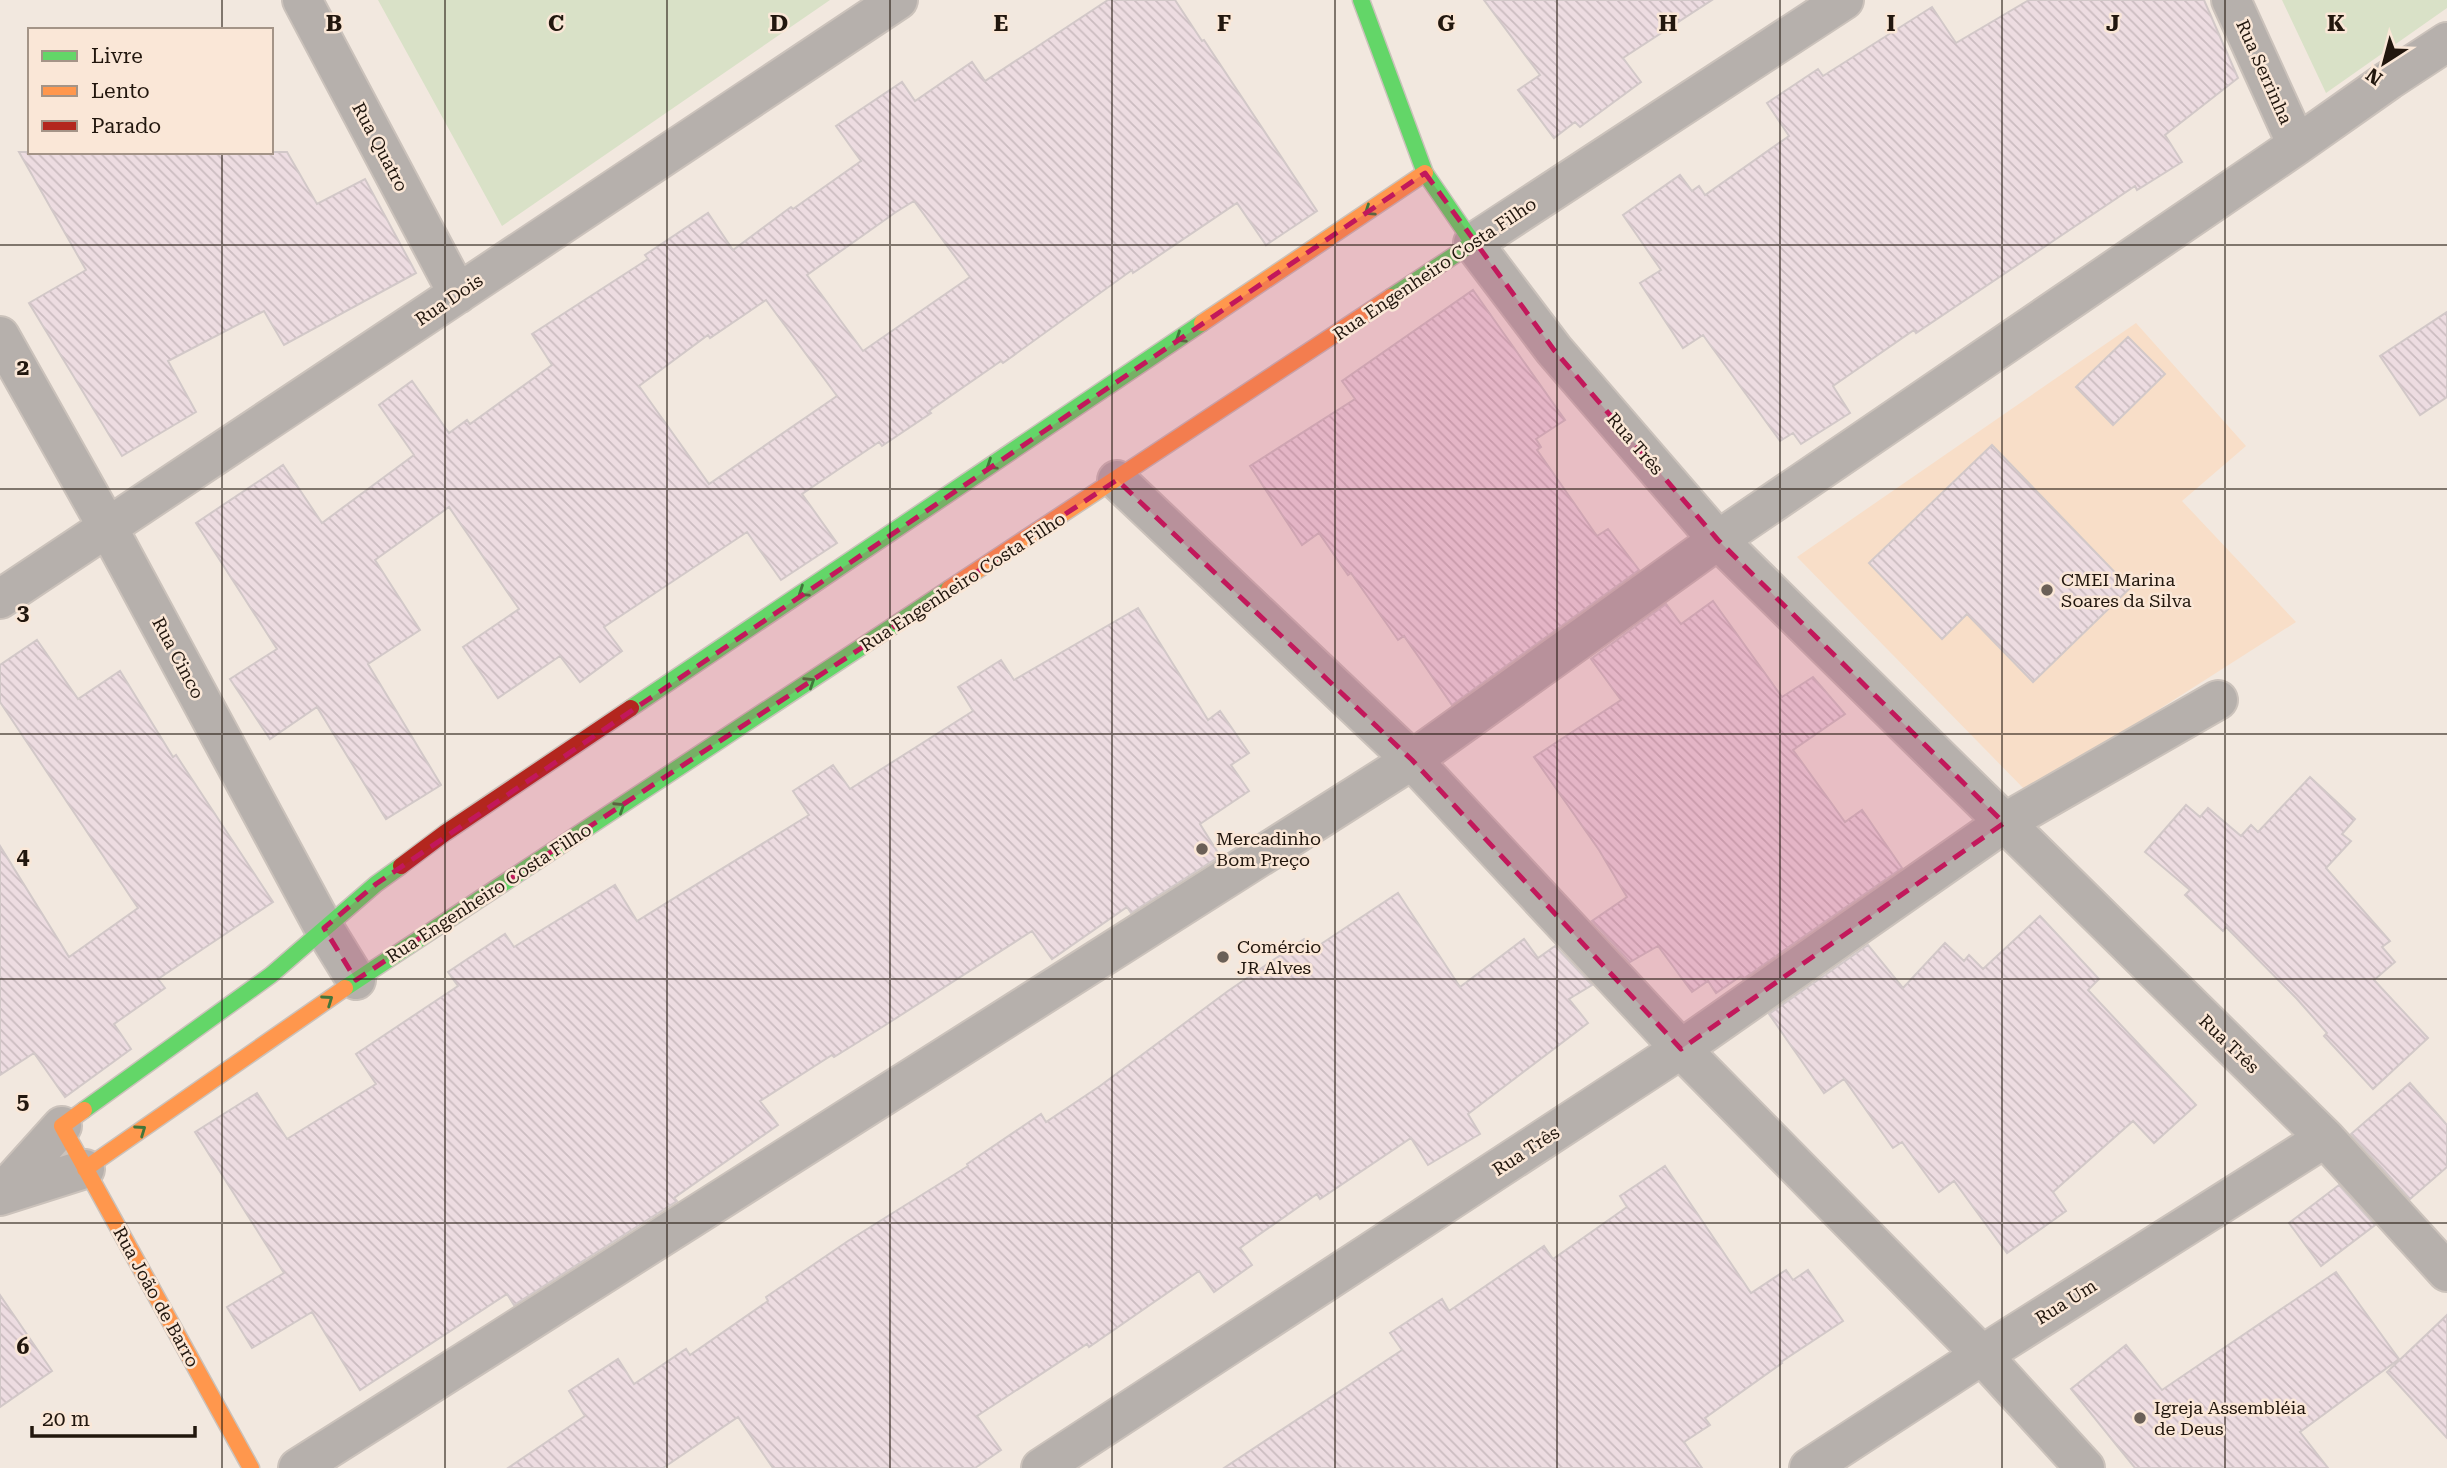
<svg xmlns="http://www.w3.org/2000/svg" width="2447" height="1468" font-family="'Roboto Serif',serif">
<defs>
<pattern id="building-back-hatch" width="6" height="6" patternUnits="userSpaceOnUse" patternTransform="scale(1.75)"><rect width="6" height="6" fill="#eddce1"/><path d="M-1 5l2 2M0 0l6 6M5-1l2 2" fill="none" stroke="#cbbcc0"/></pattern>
</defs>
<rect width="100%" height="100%" fill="#f2e8df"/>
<path fill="#f8dec8" d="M2136 323 2246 446 2182 501 2296 622 2028 793 1797 557Z"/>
<path fill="#d9e1c7" d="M378 0H830L502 226Z
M2282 0H2447V8L2326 93Z"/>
<path fill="url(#building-back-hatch)" stroke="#d2c8c8" stroke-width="2" fill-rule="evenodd" d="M1108 0H1175L1202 41 1204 40 1317 211 1266 245 1237 203 1133 273 1132 270 1003 363 1001 361 929 411 931 413 882 446 879 442 802 494 837 543 781 580 747 532 604 627 622 651 580 682 560 656 498 698 463 647 519 609 449 507 375 560 420 630 368 664 441 785 386 819 317 707 270 739 230 679 277 649 196 523 283 465 322 523 414 455 379 405 412 381 449 433 467 420 470 424 552 365 532 334 648 259 645 255 708 213 733 250 791 207 793 209 861 161 836 126 902 82 915 101 972 62 985 81ZM914 201 970 277 863 351 807 275 896 212ZM766 300 837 396 709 484 639 386 708 335 710 338Z
M1484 0H1712L1623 58 1641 82 1580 127 1575 122 1554 138 1518 90 1540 75Z
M2029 0H2204L2238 78 2165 135 2182 162 2137 190 2135 186 1916 333 1914 330 1833 386 1850 413 1801 444 1793 433 1780 441 1703 335 1683 348 1640 283 1661 270 1623 215 1680 175 1692 191 1699 186 1705 195 1789 136 1767 103 1818 69 1823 76 1932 7 1956 43Z
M19 152H287L317 204 365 179 416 273 284 345 264 311 168 361 196 412 122 456 29 303 86 270Z
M1473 290 1565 420 1536 439 1541 447 1537 450 1597 536 1608 529 1639 570 1452 705 1404 636 1398 640 1351 573 1348 575 1319 533 1302 545 1250 466 1355 399 1342 381Z
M2447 312V397L2420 415 2380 356Z
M2128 337 2165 374 2113 425 2076 387Z
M1992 445 2130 588 2033 682 1967 614 1942 639 1869 563Z
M1713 601 1782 697 1813 677 1845 714 1793 750 1845 822 1862 810 1902 868 1743 979 1741 976 1716 993 1708 981 1692 992 1658 946 1630 962 1592 921 1627 897 1599 850 1534 757 1621 700 1591 659 1666 604 1681 624Z
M1138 608 1208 720 1220 711 1249 753 1231 765 1249 791 1200 824 1220 856 1131 913 1127 907 1052 959 1032 931 876 1031 834 1057 832 1055 760 1101 778 1125 674 1198 677 1201 514 1305 507 1294 360 1390 312 1312 252 1348 227 1307 284 1273 195 1132 257 1093 287 1139 376 1084 356 1054 458 986 448 972 505 934 514 947 615 885 637 921 809 815 793 791 833 765 850 789 973 711 958 687 1001 660 1014 680Z
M37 640 78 699 120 671 173 757 176 755 273 902 158 979 165 988 114 1024 131 1049 65 1097 34 1053 0 1075V846L69 957 138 908 0 702V665Z
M2310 777 2355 819 2342 834 2351 841 2326 868 2390 941 2382 947 2395 962 2374 980 2428 1038 2373 1089 2324 1036 2327 1033 2297 999 2226 927 2223 931 2185 895 2190 890 2145 852 2186 805 2200 817 2208 808 2241 836 2251 825 2258 832Z
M1398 893 1460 987 1524 939 1538 958 1555 946 1592 985 1569 999 1588 1023 1468 1114 1480 1134 1428 1165 1411 1138 1320 1199 1317 1194 1240 1248 1252 1265 1214 1292 1199 1271 1089 1347 1087 1344 977 1416 1001 1450 975 1468H773L738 1417 663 1468H508L585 1416 569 1391 618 1359 634 1384 686 1349 690 1355 768 1301 766 1297 848 1241 968 1166 967 1164 1041 1114 1046 1122 1100 1086 1228 991 1304 939 1312 950Z
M2040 916 2099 979 2088 990 2196 1105 2154 1143 2133 1121 2053 1192 2066 1211 2007 1253 1954 1181 1939 1192 1902 1142 1893 1148 1844 1079 1824 1093 1769 1014 1868 945 1903 988 1945 943 1964 961 1969 955 1983 969Z
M2410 1083 2447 1125V1167L2410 1199 2351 1134Z
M1665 1166 1751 1293 1786 1270 1793 1280 1808 1270 1843 1321 1781 1362 1782 1363 1705 1418 1710 1425 1684 1442 1702 1468H1224L1402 1350 1390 1333 1442 1299 1449 1311 1544 1246 1553 1259 1627 1207 1620 1196Z
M2339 1185 2375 1225 2321 1266 2289 1223Z
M2336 1272 2399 1359 2300 1432 2328 1468H2135L2071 1389 2126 1345 2162 1390Z
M0 1295 52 1371 0 1407Z
M2447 1315V1438L2387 1372Z"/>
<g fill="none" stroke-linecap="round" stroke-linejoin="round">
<g stroke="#cbc2bb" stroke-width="42">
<path id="street" d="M302 0 458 294
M1844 0 1473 243 1554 350 1718 540 2325 1138 2447 1272
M2231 0 2297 145
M0 336 108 528 324 928 356 980
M1117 480 1412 760 1681 1049 1982 1355 2085 1468
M0 599 898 0
M0 1195 62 1126
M0 1196 85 1169
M298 1468 1412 760 1718 540 2297 145 2389 80 2447 42
M1041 1468 1681 1049 2004 823 2218 700
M1809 1468 1982 1355 2325 1138"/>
</g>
<g stroke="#cbc2bb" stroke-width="19">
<path id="fast" d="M1361 0 1425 173 1473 243 1391 297
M631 708 1202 323
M345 988 949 589
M84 1110 271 975 376 884 401 866"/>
</g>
<g stroke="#cbc2bb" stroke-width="19">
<path id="slow" d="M1202 323 1425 173
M949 589 1391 297
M84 1110 62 1126 251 1468
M85 1169 345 988"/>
</g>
<g stroke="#cbc2bb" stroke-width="19">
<path id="jam" d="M401 866 445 833 631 708"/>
</g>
<use href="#street" stroke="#b6b0ac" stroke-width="38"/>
<use href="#fast" stroke="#63d668" stroke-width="16"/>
<use href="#slow" stroke="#ff974d" stroke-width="16"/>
<use href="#jam" stroke="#b3261e" stroke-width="16"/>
</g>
<defs><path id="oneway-chevron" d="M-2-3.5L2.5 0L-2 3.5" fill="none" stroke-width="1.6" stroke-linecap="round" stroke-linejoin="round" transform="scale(1.75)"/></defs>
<g stroke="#42763b">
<use href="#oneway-chevron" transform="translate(1369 211) rotate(146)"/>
<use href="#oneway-chevron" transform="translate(1180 338) rotate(146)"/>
<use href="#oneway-chevron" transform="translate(991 465) rotate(146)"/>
<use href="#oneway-chevron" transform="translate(803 592) rotate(146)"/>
<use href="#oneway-chevron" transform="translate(810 682) rotate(-33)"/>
<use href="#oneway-chevron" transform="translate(620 807) rotate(-33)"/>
<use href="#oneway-chevron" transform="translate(328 1000) rotate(-35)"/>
<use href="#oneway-chevron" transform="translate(141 1130) rotate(-35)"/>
</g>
<path fill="#c2185b" fill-opacity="0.2" stroke="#c2185b" stroke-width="5" stroke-dasharray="14 9" stroke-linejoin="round" d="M1425 173 1554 350 1718 540 2004 823 1681 1049 1412 760 1117 480 356 980 324 928 376 884Z"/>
<path fill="none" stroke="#22170e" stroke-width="2" stroke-opacity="0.55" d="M222 0V30M445 0V1468M667 0V1468M890 0V1468M1112 0V1468M1335 0V1468M1557 0V1468M1780 0V1468M2002 0V1468M2225 0V1468M222 152V1468M0 245H2447M0 489H2447M0 734H2447M0 979H2447M0 1223H2447"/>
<g fill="#6b6057" stroke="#fae7d7" stroke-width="2.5">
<circle cx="2047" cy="590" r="7"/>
<circle cx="1202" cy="849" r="7"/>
<circle cx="1223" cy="957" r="7"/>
<circle cx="2140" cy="1418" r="7"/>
</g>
<g text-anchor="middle" stroke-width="5" stroke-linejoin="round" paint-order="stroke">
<g font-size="18" fill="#22170e" stroke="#fae7d7">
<text transform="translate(2264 72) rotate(66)" y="6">Rua Serrinha</text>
<text transform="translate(380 147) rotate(62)" y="6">Rua Quatro</text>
<text transform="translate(1435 269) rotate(-34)" y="6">Rua Engenheiro Costa Filho</text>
<text transform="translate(449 300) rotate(-34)" y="6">Rua Dois</text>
<text transform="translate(1635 444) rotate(49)" y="6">Rua Três</text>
<text transform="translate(963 582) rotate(-33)" y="6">Rua Engenheiro Costa Filho</text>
<text transform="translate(178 658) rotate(62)" y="6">Rua Cinco</text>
<text transform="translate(489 893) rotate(-33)" y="6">Rua Engenheiro Costa Filho</text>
<text transform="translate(2229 1044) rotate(44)" y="6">Rua Três</text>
<text transform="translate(1526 1151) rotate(-33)" y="6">Rua Três</text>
<text transform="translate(156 1297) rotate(61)" y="6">Rua João de Barro</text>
<text transform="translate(2066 1302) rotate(-32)" y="6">Rua Um</text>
</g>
<g font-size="18" fill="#22170e" stroke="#fae7d7" text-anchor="start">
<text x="2061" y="586">CMEI Marina<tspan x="2061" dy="21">Soares da Silva</tspan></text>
<text x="1216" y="845">Mercadinho<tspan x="1216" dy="21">Bom Preço</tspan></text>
<text x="1237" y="953">Comércio<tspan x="1237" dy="21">JR Alves</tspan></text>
<text x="2154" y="1414">Igreja Assembléia<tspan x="2154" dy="21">de Deus</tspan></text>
</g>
</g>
<g font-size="23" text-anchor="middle" font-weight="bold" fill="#22170e" stroke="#fae7d7" stroke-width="5" stroke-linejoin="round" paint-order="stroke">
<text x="334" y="31">B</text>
<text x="556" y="31">C</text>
<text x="779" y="31">D</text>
<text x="1001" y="31">E</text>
<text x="1224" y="31">F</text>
<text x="1446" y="31">G</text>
<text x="1668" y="31">H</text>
<text x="1891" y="31">I</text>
<text x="2113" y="31">J</text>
<text x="2336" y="31">K</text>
<text x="23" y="375">2</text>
<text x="23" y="620">3</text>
<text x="23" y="864">4</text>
<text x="23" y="1109">5</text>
<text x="23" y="1354">6</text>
</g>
<rect x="28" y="28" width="245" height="126" fill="#fae7d7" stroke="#a49487" stroke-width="2"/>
<rect x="42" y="51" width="35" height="10" fill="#63d668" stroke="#a49487" stroke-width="2"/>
<text x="91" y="63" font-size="21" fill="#22170e">Livre</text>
<rect x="42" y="86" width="35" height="10" fill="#ff974d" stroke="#a49487" stroke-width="2"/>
<text x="91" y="98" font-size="21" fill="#22170e">Lento</text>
<rect x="42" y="121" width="35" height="10" fill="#b3261e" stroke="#a49487" stroke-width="2"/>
<text x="91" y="133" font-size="21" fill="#22170e">Parado</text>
<g transform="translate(2384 63) rotate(216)" stroke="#fae7d7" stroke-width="5" paint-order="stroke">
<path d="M0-5L12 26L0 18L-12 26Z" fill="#22170e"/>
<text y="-10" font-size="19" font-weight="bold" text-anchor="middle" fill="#22170e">N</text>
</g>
<path d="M32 1426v10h163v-10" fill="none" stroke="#22170e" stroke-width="3.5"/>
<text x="42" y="1426" font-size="21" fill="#22170e" stroke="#fae7d7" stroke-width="5" paint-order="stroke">20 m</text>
</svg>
